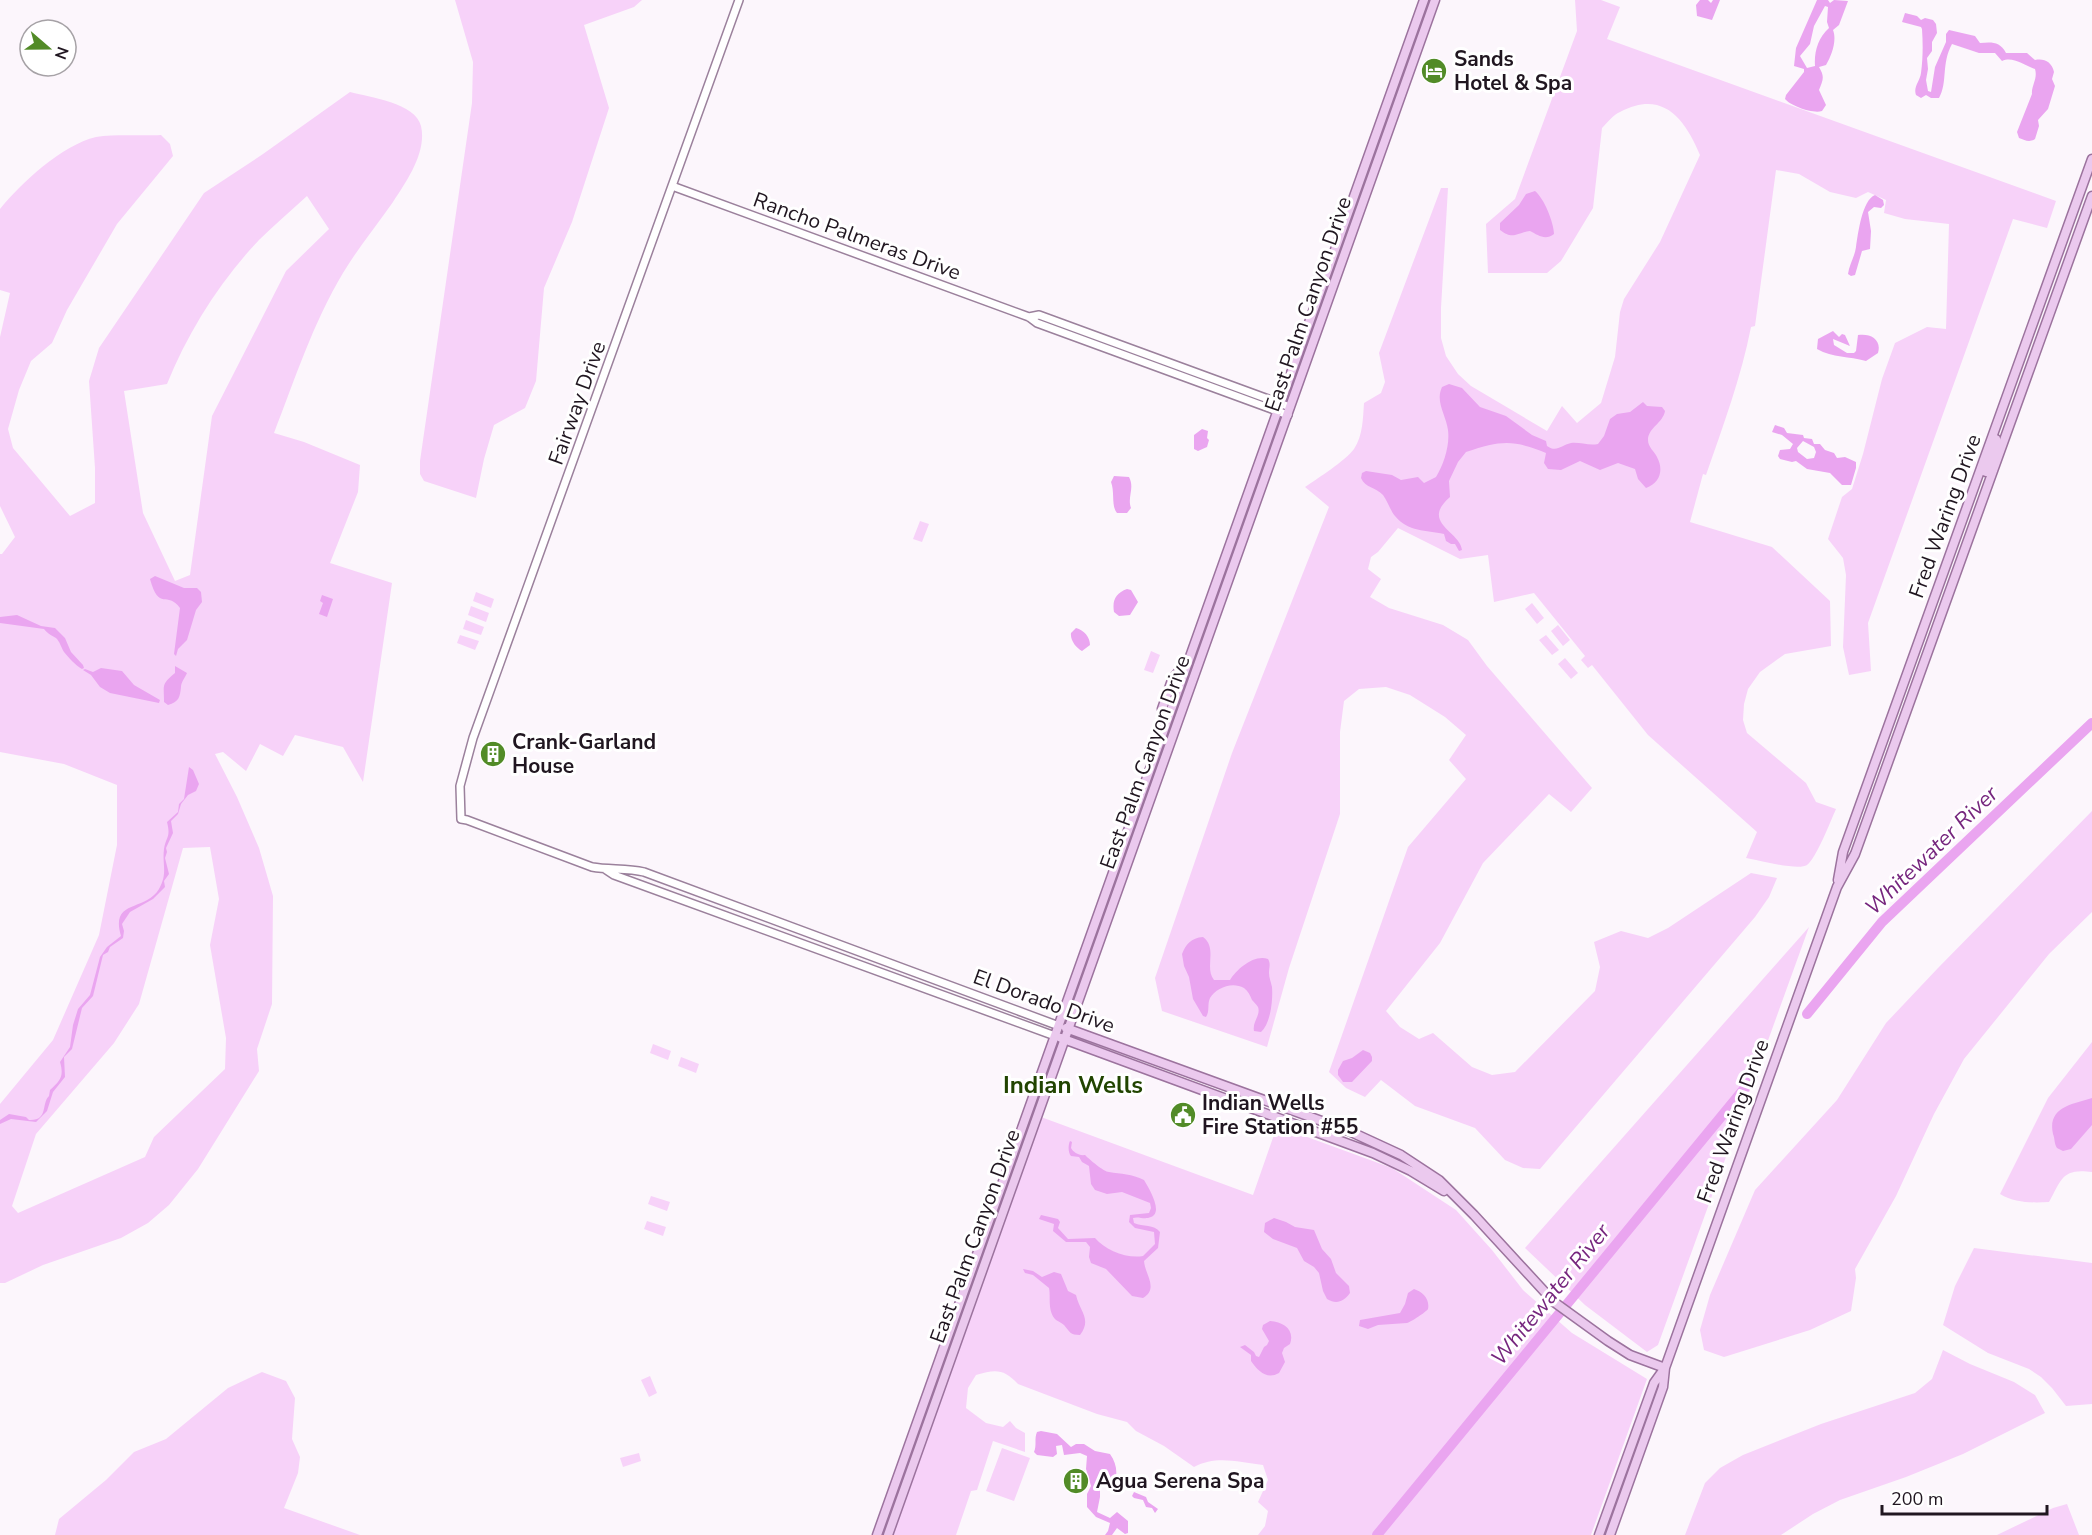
<svg xmlns="http://www.w3.org/2000/svg" width="2092" height="1535" font-family="'Nunito Sans',sans-serif">
<rect width="100%" height="100%" fill="#fcf6fc"/>
<path fill="#f7d2f9" fill-rule="evenodd" d="M455 0H642L634 7 584 25 609 108 572 222 544 288 536 381 525 408 494 425 484 459 476 498 424 481 420 474V461L472 103 473 62Z
M1575 0H1601L1620 7 1607 39 2056 201 2047 228 2013 219 1868 623 1871 671 1849 675 1843 647 1846 575 1843 558 1828 539 1842 497 1852 489 1863 454 1882 379 1895 343 1927 327 1946 329 1949 224 1905 219 1884 213 1886 200 1868 192 1856 198 1830 192 1799 174 1776 170 1755 326 1751 327C1741 378 1723 426 1706 475L1703 474 1690 522 1772 547 1830 601 1831 646 1785 654 1760 672 1748 689 1744 704 1743 720 1747 733 1806 783 1816 802 1836 809C1831 820 1816 859 1807 865 1798 871 1758 860 1746 858L1757 832 1648 735 1592 665 1588 668 1581 660 1585 656 1534 593 1494 602 1488 555 1460 559 1398 528 1378 552 1371 557 1368 569 1381 579 1370 597 1389 608 1443 625 1468 640 1487 666 1592 788 1571 812 1549 794 1483 863 1440 943 1386 1011 1400 1027 1419 1039 1433 1033 1472 1067 1492 1075 1515 1072 1595 991 1600 967 1594 942 1621 931 1648 938 1668 928 1751 873 1777 878 1769 897 1755 917 1540 1169 1523 1168 1505 1160 1475 1128 1415 1106 1381 1080 1365 1097 1346 1088 1329 1072 1408 847 1466 779 1449 760 1466 735 1445 717 1410 695 1386 687 1359 689 1344 701 1340 732V814L1289 968 1267 1047 1162 1011 1155 978 1232 753 1329 507 1305 487C1318 478 1345 461 1354 449 1363 436 1363 417 1364 403L1381 393 1385 382 1379 353 1441 188H1448L1441 308V338L1446 356 1458 374 1471 386 1547 431 1562 406 1577 423 1601 403 1615 357 1620 312 1624 299 1660 242 1700 155C1685 119 1663 89 1620 112 1613 115 1607 123 1602 128L1593 208 1561 261 1547 273H1488L1486 224 1515 199 1577 31Z
M350 92C369 97 416 103 421 126 427 152 407 181 393 202 377 225 358 248 343 273 313 323 295 379 274 433L304 442 360 465 358 492 330 563 392 583 363 782 343 747 295 735 283 756 260 744 246 771 223 752 215 754 237 797 259 848 273 896 272 1004 257 1049 259 1071 198 1169 169 1205 148 1223 121 1238 43 1265 5 1283H0V1104L53 1040 99 935 117 845V785L64 764 0 752V554H2L15 537 0 506V337L10 293 0 290V209C21 183 62 145 96 137 114 134 142 136 161 135L170 144 173 156 117 224 67 310 52 343 31 361 19 390 8 429 13 448 70 516 95 503V468L89 381 99 348 204 193 263 154ZM307 196 329 229 286 271 212 416 190 575 175 581 143 513 124 391 167 384C188 332 220 281 259 240 274 225 291 211 307 196ZM210 847 219 899 210 945 226 1038 225 1069 154 1137 145 1157 18 1213 12 1206 36 1134 114 1043 139 1004 183 848Z
M920 521 929 524 922 542 913 539Z
M476 592 494 599 491 608 473 601Z
M1532 603 1544 618 1537 624 1525 609Z
M471 606 489 613 486 622 468 615Z
M466 620 484 627 481 635 463 629Z
M1558 625 1570 640 1563 646 1551 631Z
M460 635 479 641 475 650 457 643Z
M1546 635 1559 650 1552 655 1539 640Z
M1151 651 1160 655 1153 673 1144 670Z
M1565 658 1578 673 1571 679 1558 664Z
M2092 811V912L2049 954 1964 1059 1934 1114 1896 1196 1855 1269 1856 1278 1851 1311 1810 1330 1724 1357 1704 1350 1700 1330 1710 1295 1755 1190 1837 1100 1886 1023 1938 968Z
M1809 927 1658 1345 1647 1352 1585 1305 1525 1248Z
M2092 1042V1172C2062 1168 2062 1179 2049 1202 2032 1203 2015 1203 2000 1194L2048 1098Z
M653 1044 671 1051 668 1060 650 1053Z
M681 1057 699 1064 696 1073 678 1066Z
M1041 1117 1253 1195 1277 1126 1392 1168 1456 1210 1492 1250 1523 1290 1572 1333 1647 1379 1591 1535H1258L1265 1526 1268 1511 1258 1502 1268 1480 1263 1465C1238 1462 1216 1455 1194 1467L1164 1446 1136 1431 1127 1422 1097 1414 1018 1384C1004 1369 996 1369 976 1375L968 1388 966 1408 986 1423 1003 1427 1010 1421 1016 1428 1025 1433V1452L993 1441 977 1490 971 1491 956 1535H893Z
M651 1196 670 1202 667 1211 648 1204Z
M647 1221 666 1227 663 1236 644 1229Z
M1974 1248 2092 1263V1404L2066 1406 2052 1388 2041 1377 2029 1369 1988 1353 1943 1325 1955 1286Z
M1943 1350 1970 1364 2014 1382 2035 1395 2045 1413 1963 1454 1906 1477 1840 1500 1813 1514 1781 1535H1685L1705 1483 1720 1468 1743 1455 1821 1424 1915 1393 1932 1379Z
M262 1372 286 1381 295 1398 292 1439 300 1457 298 1473 284 1508 360 1535H55L59 1519 106 1480 134 1452 166 1439 228 1388Z
M650 1376 657 1393 649 1397 641 1380Z
M1002 1448 1030 1458 1014 1501 986 1491Z
M639 1453 641 1461 623 1467 620 1458Z
M2067 1504 2079 1535H1997L2053 1508Z"/>
<path fill="#eaa5f0" fill-rule="evenodd" d="M1700 0H1708L1711 3 1713 0H1720L1712 20 1697 16 1696 5Z
M1817 0H1828L1830 3 1834 0 1848 1 1839 25 1833 30C1837 40 1832 55 1826 65L1819 67C1825 77 1823 80 1819 90L1826 105 1822 111C1813 114 1791 106 1785 99L1786 95 1804 72V69L1794 66 1796 48ZM1825 6 1828 7 1827 22 1829 28C1818 38 1814 52 1815 66L1807 68 1800 56 1810 44 1814 26Z
M1905 13 1917 16 1921 20 1925 18 1933 20 1936 24 1937 33 1932 42V51L1927 58 1928 69 1926 80 1928 91 1931 92 1935 67 1946 42V34L1949 30 1975 36 1980 43C1991 42 2000 41 2006 53H2027L2035 60C2044 58 2052 62 2054 72L2052 79 2055 86 2048 109 2038 120 2039 126 2035 139C2029 143 2025 140 2019 138L2017 132 2032 94C2031 86 2038 79 2035 69 2023 65 2013 56 2002 61L1995 53H1979L1952 44C1941 64 1948 82 1939 98H1931L1926 95 1921 98 1916 95C1913 87 1920 81 1921 73 1923 58 1923 44 1922 29L1921 27 1902 22Z
M1535 191C1544 198 1554 223 1554 234 1545 241 1538 235 1530 231 1516 233 1513 240 1500 230V223L1519 205 1526 194Z
M1875 195 1883 200 1884 205 1881 208 1874 207 1868 212 1871 231 1870 249 1862 251 1855 275 1851 276 1848 274C1849 265 1855 256 1856 247 1858 234 1862 200 1875 195Z
M1833 331 1839 337 1842 334 1845 335 1850 346 1833 339 1834 345 1847 353H1854L1856 351 1858 335C1870 333 1882 339 1878 353L1866 361C1849 356 1833 358 1817 349L1818 339Z
M1449 384 1462 388 1480 407 1506 416 1532 435 1546 441 1547 446C1557 453 1561 445 1571 443 1580 442 1589 446 1598 444L1604 436 1610 419 1617 414 1630 412 1643 402 1647 406 1662 407 1665 411C1663 423 1648 428 1648 440 1648 447 1654 451 1657 457 1664 470 1660 483 1646 488L1638 479 1635 469 1618 463 1600 470 1580 461 1561 470 1548 469 1544 463 1546 453C1511 439 1501 441 1466 452L1458 462 1449 481 1450 497C1420 523 1460 531 1462 550L1459 551 1455 544H1451L1446 541 1444 534C1426 530 1408 532 1395 516 1390 510 1388 502 1383 495 1376 487 1365 488 1361 478L1362 473 1366 471 1392 475 1401 480 1418 477 1424 483 1436 477C1444 464 1450 445 1448 430 1446 415 1435 402 1442 387Z
M1775 425 1784 428 1787 433 1803 435 1804 438 1812 439 1814 444H1820L1825 450 1834 453 1837 458 1845 457 1856 462V468L1851 485H1842L1830 473 1807 469 1796 461 1792 462 1780 459 1778 456 1780 450 1790 449 1793 444 1782 435 1772 432ZM1803 441 1814 447 1816 452 1814 458 1807 459 1798 452 1797 448Z
M1202 429 1208 431 1207 438 1209 440 1207 447 1198 451 1194 449V435Z
M1114 476 1129 477C1135 488 1127 497 1131 508L1127 513H1117C1111 506 1115 492 1111 482Z
M155 576 184 588H197L201 592 202 602 196 610 187 640 178 649 176 656 174 654 180 608C167 590 159 612 150 579Z
M1127 589 1131 590 1138 602 1130 615 1119 616 1114 612C1112 600 1116 593 1127 589Z
M322 595 333 599 327 617 319 614 323 603 320 601Z
M17 615 41 626 55 628 65 638 71 652 83 665 84 668 82 669C76 666 68 657 64 652 61 647 60 642 56 638 51 635 48 634 44 629L0 623V617Z
M1076 628C1084 630 1090 637 1090 645L1082 651C1076 648 1070 640 1071 633Z
M175 666 187 673C185 678 181 682 181 687 180 697 179 702 168 705L164 702C164 684 161 685 175 673Z
M101 668 122 671 134 685 160 700 159 703 110 693 100 687 91 675 83 670 85 669 93 672Z
M189 767 193 770 199 784 196 791 188 795 181 804 178 814 171 821 173 833 166 848 167 852 165 858 169 874 164 881 165 887 153 899 130 912 122 924 124 931 123 938 110 947 108 952 103 955 93 996 82 1008 72 1049 64 1057 65 1077 53 1092 47 1111 36 1122 11 1119 0 1124V1120L9 1114 26 1117 29 1120C49 1121 41 1103 49 1096L50 1090C61 1080 64 1076 60 1062L70 1047 73 1025 78 1009 90 995 100 957 107 947 121 936C110 899 145 912 159 889 168 873 162 865 164 849 166 836 171 838 167 822L178 812 179 804 184 799Z
M1203 937C1218 948 1204 968 1214 980H1230C1237 969 1254 954 1268 959 1271 964 1269 967 1269 973 1269 978 1271 982 1272 987 1273 999 1271 1023 1261 1032L1254 1031C1252 1022 1261 1015 1258 1007 1257 1005 1253 1001 1252 1000 1250 995 1248 991 1244 988 1232 981 1216 988 1210 998 1207 1005 1210 1011 1206 1017L1203 1016 1193 999 1189 977 1184 966 1182 954C1186 944 1191 938 1203 937Z
M1363 1050 1370 1053 1372 1057V1061L1352 1082H1343L1338 1075V1070L1343 1061 1352 1058Z
M2092 1098V1125L2071 1149 2063 1151 2057 1148C2054 1143 2055 1139 2053 1134 2047 1107 2073 1104 2092 1098Z
M1070 1141 1072 1142 1071 1148C1073 1152 1079 1156 1085 1155 1089 1159 1104 1172 1109 1172 1121 1174 1132 1174 1144 1180 1148 1187 1164 1212 1151 1217 1144 1220 1139 1216 1133 1218L1134 1223C1143 1227 1154 1224 1160 1232L1158 1248 1144 1261C1145 1275 1159 1288 1143 1298L1132 1296 1106 1269 1091 1263 1089 1257 1090 1247 1086 1242H1066L1053 1231 1054 1224 1039 1219 1041 1215 1058 1219 1060 1222 1058 1228 1068 1239 1095 1238C1105 1250 1127 1259 1143 1256L1155 1244 1154 1232 1135 1228 1129 1222 1130 1215 1149 1213 1151 1208 1150 1203 1122 1192 1107 1194 1095 1190 1091 1184 1089 1166 1082 1162 1079 1157 1071 1156C1068 1153 1068 1145 1070 1141Z
M1274 1218 1286 1222 1295 1227 1314 1230 1322 1249 1331 1259 1336 1273 1349 1286 1350 1293C1344 1301 1337 1305 1327 1299L1323 1291 1319 1273 1314 1267 1304 1261 1297 1248 1273 1239 1264 1232 1265 1223Z
M1023 1269 1033 1271 1042 1277 1054 1272 1061 1274 1068 1291 1076 1295C1080 1312 1092 1319 1080 1335 1070 1335 1070 1332 1064 1325 1062 1323 1059 1322 1056 1320 1047 1311 1051 1297 1049 1288L1033 1275 1025 1273Z
M1414 1289C1423 1292 1430 1299 1428 1309 1426 1312 1411 1322 1407 1323L1378 1325 1368 1329 1359 1326 1360 1320 1400 1313 1405 1304 1408 1293Z
M1270 1321C1284 1322 1295 1330 1290 1344L1284 1348 1282 1353 1285 1362 1279 1373C1267 1380 1258 1371 1251 1361V1355L1240 1347 1245 1345 1254 1352 1256 1356 1259 1357 1264 1347 1267 1345 1269 1341 1262 1329 1263 1325Z
M1041 1431 1057 1434 1071 1447 1076 1444H1084L1095 1451 1110 1454C1117 1464 1118 1474 1114 1484L1106 1482 1100 1486V1497L1097 1512 1110 1518 1117 1512 1128 1521V1533L1125 1534 1117 1528 1112 1535H1105L1108 1531 1110 1523 1096 1517 1087 1507V1494L1091 1486 1086 1469 1087 1456 1080 1453 1064 1455 1062 1445 1056 1446 1057 1454 1053 1457 1037 1455 1034 1452C1037 1445 1034 1439 1037 1432Z
M1134 1492 1146 1497 1148 1502 1158 1509 1155 1513 1152 1508 1146 1507 1143 1500 1134 1498 1132 1496Z"/>
<g fill="none" stroke-linecap="round" stroke-linejoin="round">
<path stroke="#eaa5f0" stroke-width="10" d="M1807 1014 1882 922 2092 723
M1377 1535 1753 1078"/>
<g stroke="#9b819c" stroke-width="10">
<path id="minor" d="M739 0 473 738 460 786 461 819 467 820 592 867C609 870 627 868 644 872L1059 1026
M672 186 1029 317 1037 323 1288 415
M1029 317 1039 315 1290 407
M605 869 614 875 1055 1036"/>
</g>
<g stroke="#9c739e" stroke-width="11">
<path id="major" d="M1986 472 1996 439
M1162 709 1172 680 1186 662
M1838 880 1843 852 2092 159
M1066 1028 1349 1131 1401 1155 1439 1180 1474 1215 1554 1302 1608 1341 1630 1355 1665 1368
M1061 1038 1373 1153 1411 1171 1444 1191
M877 1535 1424 0
M888 1535 1435 0
M1599 1535 1654 1383 1664 1369
M1610 1535 1663 1387 1665 1368 1837 887 1855 854 2092 196"/>
</g>
<use href="#minor" stroke="#fff" stroke-width="7"/>
<use href="#major" stroke="#ebc9ee" stroke-width="8"/>
</g>
<defs>
<g id="hotel-disc" transform="scale(1.35)"><circle r="9.5" fill="#528b27" stroke="#fff"/><path d="M-6-4.5h1.5V1H6V5H4.5V3h-9V5H-6ZM-4 0a1.8 1.8 0 1 1 3.6 0ZM.5 0V-2.5h3Q6-2.5 6 0Z" fill="#fff"/></g>
<g id="building-disc" transform="scale(1.35)"><circle r="9.5" fill="#528b27" stroke="#fff"/><path d="M-4-6H4V6H1V3H-1V6H-4ZM-2.5-4.3h1.7v1.8h-1.7ZM.8-4.3h1.7v1.8H.8ZM-2.5-1h1.7V.8h-1.7ZM.8-1h1.7V.8H.8Z" fill="#fff"/></g>
<g id="civic-disc" transform="scale(1.35)"><circle r="9.5" fill="#528b27" stroke="#fff"/><path d="M-.6-6.5H3V-4.5H.6V-3L4-1V1h2V6H-6V1h2V-1L-.6-3ZM-1.2 2.5V6h2.4V2.5Z" fill="#fff"/></g>
</defs>
<g fill-rule="evenodd">
<use href="#hotel-disc" x="1434" y="71"/>
<use href="#building-disc" x="493" y="754"/>
<use href="#civic-disc" x="1183" y="1115"/>
<use href="#building-disc" x="1076" y="1481"/>
</g>
<g text-anchor="middle" stroke-width="6" stroke-linejoin="round" paint-order="stroke">
<g font-size="21" font-weight="bold" fill="#201620" stroke="#fff" text-anchor="start">
<text x="1454" y="66">Sands<tspan x="1454" dy="24">Hotel &amp; Spa</tspan></text>
<text x="512" y="749">Crank-Garland<tspan x="512" dy="24">House</tspan></text>
<text x="1202" y="1110">Indian Wells<tspan x="1202" dy="24">Fire Station #55</tspan></text>
<text x="1096" y="1488">Agua Serena Spa</text>
</g>
<g font-size="21" fill="#201620" stroke="#fff">
<text transform="translate(857 236) rotate(20)" y="7">Rancho Palmeras Drive</text>
<text transform="translate(1308 304) rotate(-71)" y="7">East Palm Canyon Drive</text>
<text transform="translate(577 403) rotate(-70)" y="7">Fairway Drive</text>
<text transform="translate(1945 516) rotate(-70)" y="7">Fred Waring Drive</text>
<text transform="translate(1145 762) rotate(-70)" y="7">East Palm Canyon Drive</text>
<text transform="translate(1044 1001) rotate(20)" y="7">El Dorado Drive</text>
<text transform="translate(1733 1121) rotate(-70)" y="7">Fred Waring Drive</text>
<text transform="translate(975 1236) rotate(-70)" y="7">East Palm Canyon Drive</text>
</g>
<g font-size="22" font-style="italic" fill="#76267e" stroke="#fff">
<text transform="translate(1931 850) rotate(-44)" y="8">Whitewater River</text>
<text transform="translate(1550 1294) rotate(-51)" y="8">Whitewater River</text>
</g>
<g font-size="24" font-weight="bold" fill="#214400" stroke="#fff">
<text x="1073" y="1093">Indian Wells</text>
</g>
</g>
<g transform="translate(48 48) rotate(110)"><circle r="28" fill="#ffffff" stroke="#a6a2a6" stroke-width="1.5"/>
<path d="M0-4.5L10 22L0 15L-10 22Z" fill="#528b27"/>
<text y="-9" font-size="16" font-weight="bold" text-anchor="middle" fill="#201620">N</text>
</g>
<path d="M1882 1505v9h165v-9" fill="none" stroke="#201620" stroke-width="3"/>
<text x="1891" y="1505" font-size="18" fill="#201620" stroke="#ffffff" stroke-width="4.5" paint-order="stroke">200 m</text>
</svg>
